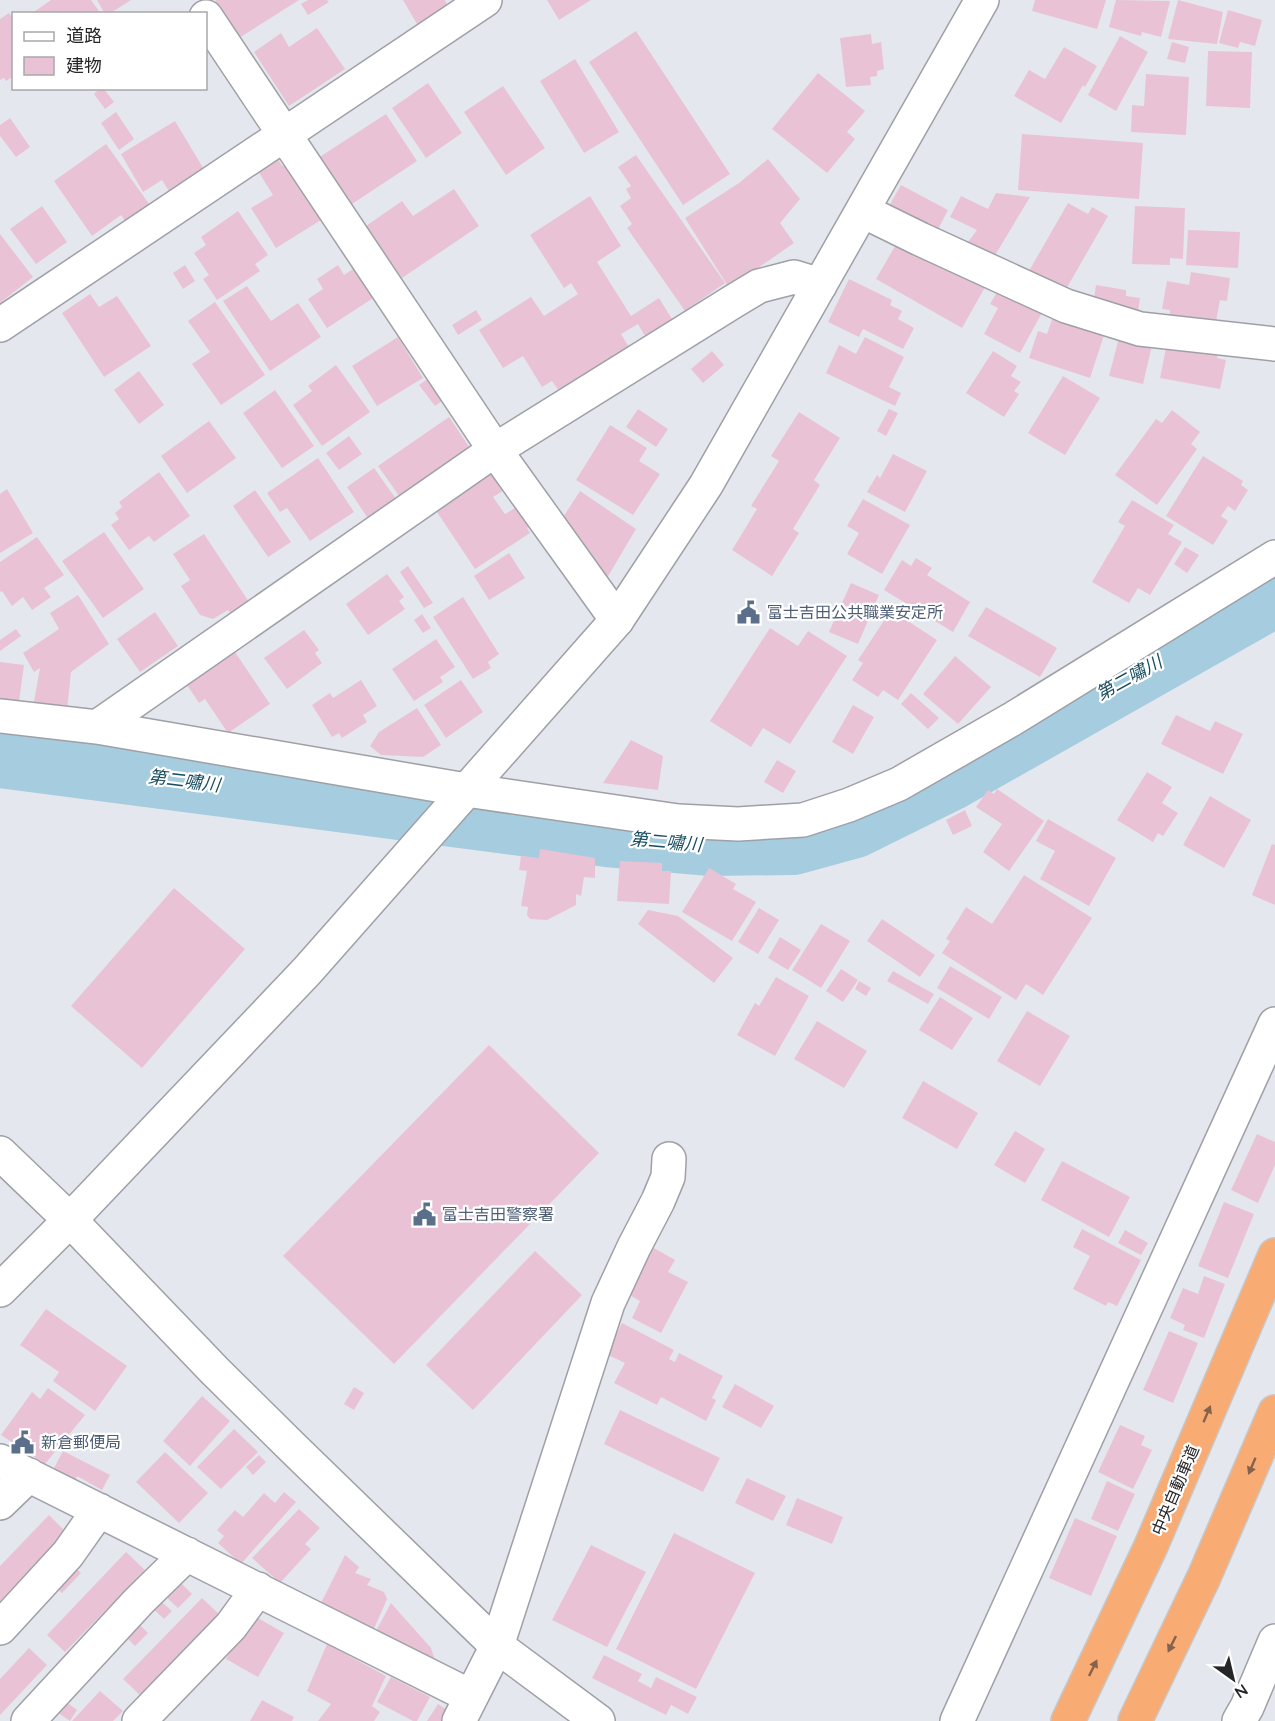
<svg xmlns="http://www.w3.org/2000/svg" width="1275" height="1721" viewBox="0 0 1275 1721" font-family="Quicksand,'Noto Sans JP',sans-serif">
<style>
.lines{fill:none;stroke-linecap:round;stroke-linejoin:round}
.river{stroke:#a5cddf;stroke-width:62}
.building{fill:#e9c3d5}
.minor-casing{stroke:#9fa0a7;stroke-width:36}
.tertiary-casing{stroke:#9fa0a7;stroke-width:36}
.motorway-casing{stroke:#c7c7c7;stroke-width:36}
.minor{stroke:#fff;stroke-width:33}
.tertiary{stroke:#fff;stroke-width:33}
.motorway{stroke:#f9ab74;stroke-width:33}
.oneway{fill:#85624b}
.labels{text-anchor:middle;stroke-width:4.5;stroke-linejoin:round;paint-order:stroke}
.service-label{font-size:16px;fill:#4e5e75;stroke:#fff;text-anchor:start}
.street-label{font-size:16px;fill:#262629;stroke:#fff}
.water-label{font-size:18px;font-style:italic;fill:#194e61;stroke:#fff}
</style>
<rect width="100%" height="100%" fill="#e5e7ee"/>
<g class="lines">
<path class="river" d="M0 757 607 836 711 845 793 844 855 827 950 780 1275 596"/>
</g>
<path class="building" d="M51 0H91L101 14H31Z
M97 0H131L109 14H105Z
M215 0H299L239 38Z
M308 0H327L329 2 308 15 301 4Z
M403 0H445L448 6 417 24Z
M547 0H591L559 20Z
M1035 0H1106L1097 29 1032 11Z
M1116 0 1170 1 1161 37 1142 32 1141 36 1109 27Z
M1178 0 1223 12 1217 44 1168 39Z
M1228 10 1262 20 1255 46 1240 42 1238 48 1219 43Z
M9 13 14 20V76L6 81 4 78 0 80V19Z
M317 28 345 69 289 106 254 52 281 33 289 47Z
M636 31 730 174 683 205 589 62Z
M871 34 872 44 881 42 884 69 877 71V76L870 77 871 85 846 87 840 38Z
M1120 36 1148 52 1116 111 1088 95Z
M1172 42 1189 47 1185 63 1167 59Z
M1064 47 1097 66 1085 87 1083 85 1061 123 1014 96 1029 70 1045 79Z
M1208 51 1252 52 1250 108 1206 106Z
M575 59 619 132 584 153 540 81Z
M818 73 865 111 847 132 855 139 827 173 772 129Z
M1146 74 1189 77 1186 135 1131 132 1132 105 1144 106Z
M428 83 462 133 426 158 392 108Z
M503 86 545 148 506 175 464 112Z
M100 88H103L114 102 105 109 94 94Z
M116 112 134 139 119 150 101 123Z
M386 114 417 161 349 206 318 158Z
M10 118 30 147 16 157 0 136V125Z
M175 121 205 171 170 193 162 180 143 192 121 154Z
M1022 134 1143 143 1139 199 1018 190Z
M106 144 152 208 128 225 121 215 92 236 54 181Z
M636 155 725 283 685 311 627 228 632 224 620 206 631 198 626 189 631 186 618 167Z
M278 159 282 166 290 161 326 217 276 248 251 208 273 195 258 171Z
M768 159 800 199 780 223 794 243 729 288 685 218 739 183Z
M901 185 948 210 933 239 885 213Z
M454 189 479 226 402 278 366 226 402 201 413 216Z
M996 193 1030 197 991 262 965 246 977 230 950 217 961 196 988 209Z
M590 196 621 246 597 262 631 316 659 298 672 319 645 336 638 324 621 334 629 347 559 391 552 381 542 387 523 356 503 368 479 330 531 297 544 316 578 294 571 283 564 288 530 235Z
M1068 203 1088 214 1092 207 1108 216 1065 291 1029 271Z
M42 206 67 242 36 264 10 229Z
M1135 206 1185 208 1183 259 1170 258V265L1132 264Z
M238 211 268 255 255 264 260 271 217 300 203 279 209 275 194 253 206 245 201 237Z
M1188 230 1240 232 1238 268 1186 265Z
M0 234 33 277 0 303Z
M902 234 988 282 962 328 876 279Z
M362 263 381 293 327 328 308 299 323 289 317 279 338 265 344 275Z
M185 265 195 281 183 289 173 273Z
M1191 272 1230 278 1227 301 1220 300 1215 327 1169 319 1170 310 1162 309 1167 281 1189 285Z
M849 279 892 300 890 305 902 311 898 319 914 328 903 349 863 329 859 337 828 322Z
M1096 285 1126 290V296L1140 298 1138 311 1093 305Z
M247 286 271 321 298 303 321 337 270 371 223 301Z
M1000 287 1044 309 1020 353 984 334 998 308 990 304Z
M90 294 99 307 117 296 151 346 104 377 62 313Z
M215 302 265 375 221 405 192 364 210 352 188 321Z
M476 310 482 320 458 335 452 325Z
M1053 317 1106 329 1090 378 1029 358 1038 331 1047 334Z
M1121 330 1154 337 1143 384 1109 376Z
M398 337 423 378 377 406 352 366Z
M865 337 904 357 889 387 901 393 895 406 826 373 839 345 856 354Z
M1168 338 1219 348 1217 358 1226 360 1220 389 1160 378Z
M712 351 724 365 703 383 691 369Z
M993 351 1017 366 1011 376 1021 382 1014 391 1019 394 1004 417 966 393Z
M336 365 370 412 322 446 293 405 312 391 308 386Z
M139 371 164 405 139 424 114 390Z
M432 376 448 397 435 406 419 385Z
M1063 376 1100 398 1065 455 1028 433Z
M275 390 314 446 282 468 243 413Z
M638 409 668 429 656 447 626 427Z
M889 409 898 413 886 436 877 431Z
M1172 410 1200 432 1191 444 1197 449 1157 505 1115 475 1156 419 1162 423Z
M799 412 840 438 814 480 820 485 793 529 799 533 772 576 732 550 757 509 751 506 779 461 771 456Z
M449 417 472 451 402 500 378 466Z
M209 421 236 458 187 493 161 456Z
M610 425 647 448 639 461 660 474 633 515 576 480Z
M349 436 362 454 339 470 326 453Z
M893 454 927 471 905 512 867 492 877 475 880 478Z
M1203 456 1243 481 1241 485 1248 490 1235 511 1228 506 1221 516 1228 521 1213 545 1166 516Z
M318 458 354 512 310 541 287 508 280 512 267 493Z
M374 468 399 503 371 523 347 487Z
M499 471 509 487 493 497 505 514 520 505 533 524 527 528 530 533 475 569 435 509 490 472 492 475Z
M159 472 190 516 154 542 149 536 129 550 111 525 119 519 115 513 122 507 119 502Z
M7 489 33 533 0 553V494Z
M255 490 291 542 268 557 233 506Z
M580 491 636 529 604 583 572 544 578 535 560 522Z
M863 499 910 525 882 574 847 554 859 533 847 526Z
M1132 500 1174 525 1168 534 1182 542 1150 595 1138 588 1129 603 1092 582 1125 526 1118 522Z
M104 532 144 589 103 618 62 561Z
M204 534 251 605 233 617 228 610 213 619 200 615 181 586 190 580 173 554Z
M37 537 64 575 44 588 51 597 32 610 23 597 12 606 2 591 0 592V562Z
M1185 547 1199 555 1187 573 1174 564Z
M509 553 525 578 489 600 474 576Z
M916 558 932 568 927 575 970 602 953 632 884 590 902 560 911 566Z
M408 566 433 603 424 608 400 572Z
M387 574 404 597 399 601 405 609 368 635 346 604Z
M851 583 879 595 858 644 829 632Z
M78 595 109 644 71 672 67 711 33 707 40 668 34 672 23 653 59 629 50 613Z
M463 597 499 654 488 662 491 668 473 679 433 617Z
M986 607 1057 648 1040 677 968 636Z
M891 610 937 640 898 700 883 690 878 697 852 680 863 663 858 660Z
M155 612 178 646 140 672 117 639Z
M422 614 431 628 423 633 414 620Z
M770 628 798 646 808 631 847 656 790 744 763 728 751 747 710 721Z
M16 629 21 636 0 651V640Z
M304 630 319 650 315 653 322 663 287 689 264 658Z
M436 639 455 667 440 677 443 682 414 701 392 669Z
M233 649 270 704 228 733 205 699 199 703 185 682Z
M955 656 991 687 958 724 923 694Z
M0 662 24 665 18 709 0 707Z
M361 680 377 706 363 715 367 722 342 738 339 733 332 737 312 705 330 693 333 698Z
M461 680 483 712 446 738 424 705Z
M911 693 939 718 928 729 901 704Z
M853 705 874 717 853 754 832 742Z
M417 708 441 745 423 757 381 755 370 746 379 732Z
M1176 715 1210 731 1215 721 1243 734 1223 774 1161 744Z
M631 740 663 756 658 790 603 783Z
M777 760 796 771 783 793 764 782Z
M1147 772 1172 787 1162 803 1178 813 1163 836 1158 833 1153 842 1117 820Z
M997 789 1044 821 1009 871 983 852 1002 824 976 807 988 790 994 794Z
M1210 796 1251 820 1224 868 1183 845Z
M965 810 972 826 953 835 946 820Z
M1048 819 1116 858 1089 906 1040 879 1055 851 1036 841Z
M1272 844 1275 845V905L1252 895Z
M540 849 595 858V878L584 877 581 896 576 894V905L547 920 530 919 527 915 528 907 521 906 527 871 519 870 521 856 539 858Z
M620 861 662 863V871H671L669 904 617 901Z
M709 868 736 884 733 889 756 902 732 941 682 912Z
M1024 875 1092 918 1043 995 1026 984 1016 1000 942 953 950 941 946 939 966 907 992 924Z
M174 888 245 949 142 1068 71 1006Z
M759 908 779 920 758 954 738 942Z
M648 910 678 916 733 958 714 983 638 924Z
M882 919 935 955 920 977 867 941Z
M821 924 850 941 821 988 792 970Z
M780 937 801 950 788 970 768 958Z
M950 966 1002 997 989 1019 937 988Z
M841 969 858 980 843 1002 826 991Z
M893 971 934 994 928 1004 887 981Z
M776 977 809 996 775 1056 737 1035 755 1003 759 1006Z
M859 981 871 988 866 996 855 989Z
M940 997 973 1018 952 1050 919 1030Z
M1027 1011 1070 1036 1040 1086 997 1061Z
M817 1021 867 1051 844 1088 794 1059Z
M489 1045 599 1153 394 1364 283 1256Z
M923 1081 978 1113 957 1149 902 1118Z
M1015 1131 1045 1149 1025 1183 994 1165Z
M1257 1134 1275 1142V1165L1258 1203 1231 1190Z
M1062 1161 1130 1197 1109 1237 1041 1200Z
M1224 1202 1254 1214 1228 1278 1198 1266Z
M1082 1229 1141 1260 1117 1306 1108 1302 1106 1306 1073 1289 1090 1256 1073 1247Z
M1125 1230 1148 1243 1141 1255 1118 1243Z
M652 1247 675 1260 668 1272 688 1282 661 1333 632 1318 640 1301 628 1294Z
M535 1251 582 1295 473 1410 426 1365Z
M1204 1276 1225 1284 1204 1338 1183 1330 1185 1325 1170 1318 1183 1288 1198 1294Z
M46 1309 127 1366 95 1411 53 1381 59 1372 20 1345Z
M622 1323 674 1350 669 1359 675 1362 679 1353 723 1376 712 1398 716 1400 706 1421 661 1397 657 1405 614 1383 625 1363 606 1354Z
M1169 1331 1198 1343 1173 1403 1143 1390Z
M735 1384 774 1406 761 1428 722 1407Z
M354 1387 364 1393 354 1410 344 1404Z
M48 1388 85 1415 45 1464 1 1435 32 1392 40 1399Z
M202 1396 230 1421 190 1466 163 1441Z
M620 1410 720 1458 703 1492 604 1444Z
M1120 1425 1145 1436 1141 1445 1152 1450 1133 1489 1098 1472Z
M234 1429 258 1452 221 1489 197 1467Z
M63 1451 110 1475 102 1490 77 1476 75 1481 53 1470Z
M165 1452 208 1493 179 1523 136 1482Z
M259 1455 266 1462 253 1475 246 1467Z
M747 1478 786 1496 773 1521 735 1503Z
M1107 1481 1135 1494 1118 1531 1091 1519Z
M284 1492 296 1502 241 1564 218 1543 224 1536 217 1530 235 1510 243 1517 264 1493 275 1503Z
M797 1498 843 1517 832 1544 786 1525Z
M299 1509 320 1528 305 1544 311 1549 280 1583 252 1558Z
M49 1515 67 1533 0 1602V1566Z
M1075 1518 1117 1536 1091 1596 1049 1578Z
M674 1533 755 1573 696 1689 616 1649Z
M591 1545 646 1572 607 1647 552 1620Z
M126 1552 145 1570 65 1652 47 1635Z
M345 1555 359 1567 355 1573 371 1579 367 1585 384 1592 387 1599 373 1631 321 1603Z
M70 1563 81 1573 62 1593 51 1582Z
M180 1582 192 1594 178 1608 165 1596Z
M157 1598 172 1611 164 1619 150 1606Z
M202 1598 220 1615 141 1696 123 1679Z
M391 1603 431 1648 436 1663 376 1631Z
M251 1614 284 1633 258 1677 226 1659Z
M136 1621 148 1633 135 1646 123 1634Z
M327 1644 386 1676 372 1706 380 1712 374 1721H318L331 1704 307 1691Z
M29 1648 47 1665 0 1715V1679Z
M604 1655 642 1674 638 1681 651 1688 656 1677 697 1697 688 1714 671 1705 666 1715 592 1678Z
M391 1677 430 1697 417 1721H413L377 1702Z
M100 1691 123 1711 113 1721H72Z
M262 1700 294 1717 292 1721H250Z
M65 1701 77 1710 70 1721 57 1712Z
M438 1704 456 1716 453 1721H427Z"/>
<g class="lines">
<defs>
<path id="minor" d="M206 17 495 450 617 620
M863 211 920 239 1066 306 1140 329 1275 344
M0 325 485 0
M0 716 97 727 466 790 678 821 738 824 803 820 849 805 899 784 1014 718 1275 557
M97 727 495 450 734 301 759 286 794 277 820 285
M0 1461 470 1696
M0 1503 29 1475
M0 1628 68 1554 99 1510
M28 1721 139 1601 187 1554
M139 1721 231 1626 258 1589
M459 1721 497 1646 608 1303 634 1247 658 1201 668 1177 669 1159
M957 1721 1275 1024
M1239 1721 1247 1707 1275 1641"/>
<path id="tertiary" d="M0 1153 70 1220 215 1371 293 1448 497 1646 598 1721
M0 1290 70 1220 307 971 617 620 706 485 982 0"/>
<path id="motorway" d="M1068 1721 1151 1546 1275 1255
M1135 1721 1204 1577 1275 1412"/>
</defs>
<use href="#minor" class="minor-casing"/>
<use href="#tertiary" class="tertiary-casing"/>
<use href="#motorway" class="motorway-casing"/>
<use href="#minor" class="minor"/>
<use href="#tertiary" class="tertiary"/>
<use href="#motorway" class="motorway"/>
</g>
<defs><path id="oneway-solid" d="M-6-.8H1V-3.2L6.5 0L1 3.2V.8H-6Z" transform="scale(1.5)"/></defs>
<g class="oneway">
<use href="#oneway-solid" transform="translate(1207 1414) rotate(-67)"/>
<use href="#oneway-solid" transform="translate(1252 1466) rotate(113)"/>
<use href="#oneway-solid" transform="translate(1172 1644) rotate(116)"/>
<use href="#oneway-solid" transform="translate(1093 1668) rotate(-64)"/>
</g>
<defs>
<symbol id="civic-bare" viewBox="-9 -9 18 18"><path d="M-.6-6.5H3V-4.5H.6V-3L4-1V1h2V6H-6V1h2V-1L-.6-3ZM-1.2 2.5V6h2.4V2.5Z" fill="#5c6f8a" stroke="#fff" stroke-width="2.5" paint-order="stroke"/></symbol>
</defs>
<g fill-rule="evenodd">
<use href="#civic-bare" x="732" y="596" width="33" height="33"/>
<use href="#civic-bare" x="408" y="1198" width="33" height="33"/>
<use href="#civic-bare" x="6" y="1426" width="33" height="33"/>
</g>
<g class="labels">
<g class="service-label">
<text x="767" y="618">富士吉田公共職業安定所</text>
<text x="442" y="1220">富士吉田警察署</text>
<text x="41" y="1448">新倉郵便局</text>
</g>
<g class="street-label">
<text transform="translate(1175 1490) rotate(-67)" y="6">中央自動車道</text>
</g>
<g class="water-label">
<text transform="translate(1129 678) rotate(-29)" y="6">第二嘯川</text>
<text transform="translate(184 781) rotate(7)" y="6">第二嘯川</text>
<text transform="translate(666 842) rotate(5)" y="6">第二嘯川</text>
</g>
</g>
<rect x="12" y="12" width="195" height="78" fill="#ffffff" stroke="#a8a8a9" stroke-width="1.5"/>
<rect x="24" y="32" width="30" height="9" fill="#ffffff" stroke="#a8a8a9" stroke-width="1.5"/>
<text x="66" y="42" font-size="18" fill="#262629">道路</text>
<rect x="24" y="57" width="30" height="18" fill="#e9c3d5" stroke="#a8a8a9" stroke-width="1.5"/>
<text x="66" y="72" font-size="18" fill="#262629">建物</text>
<g transform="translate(1233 1679) rotate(146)" stroke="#ffffff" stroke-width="4.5" paint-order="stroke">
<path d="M0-4.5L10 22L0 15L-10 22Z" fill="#262629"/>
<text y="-9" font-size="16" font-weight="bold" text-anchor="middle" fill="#262629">N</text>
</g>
</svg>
